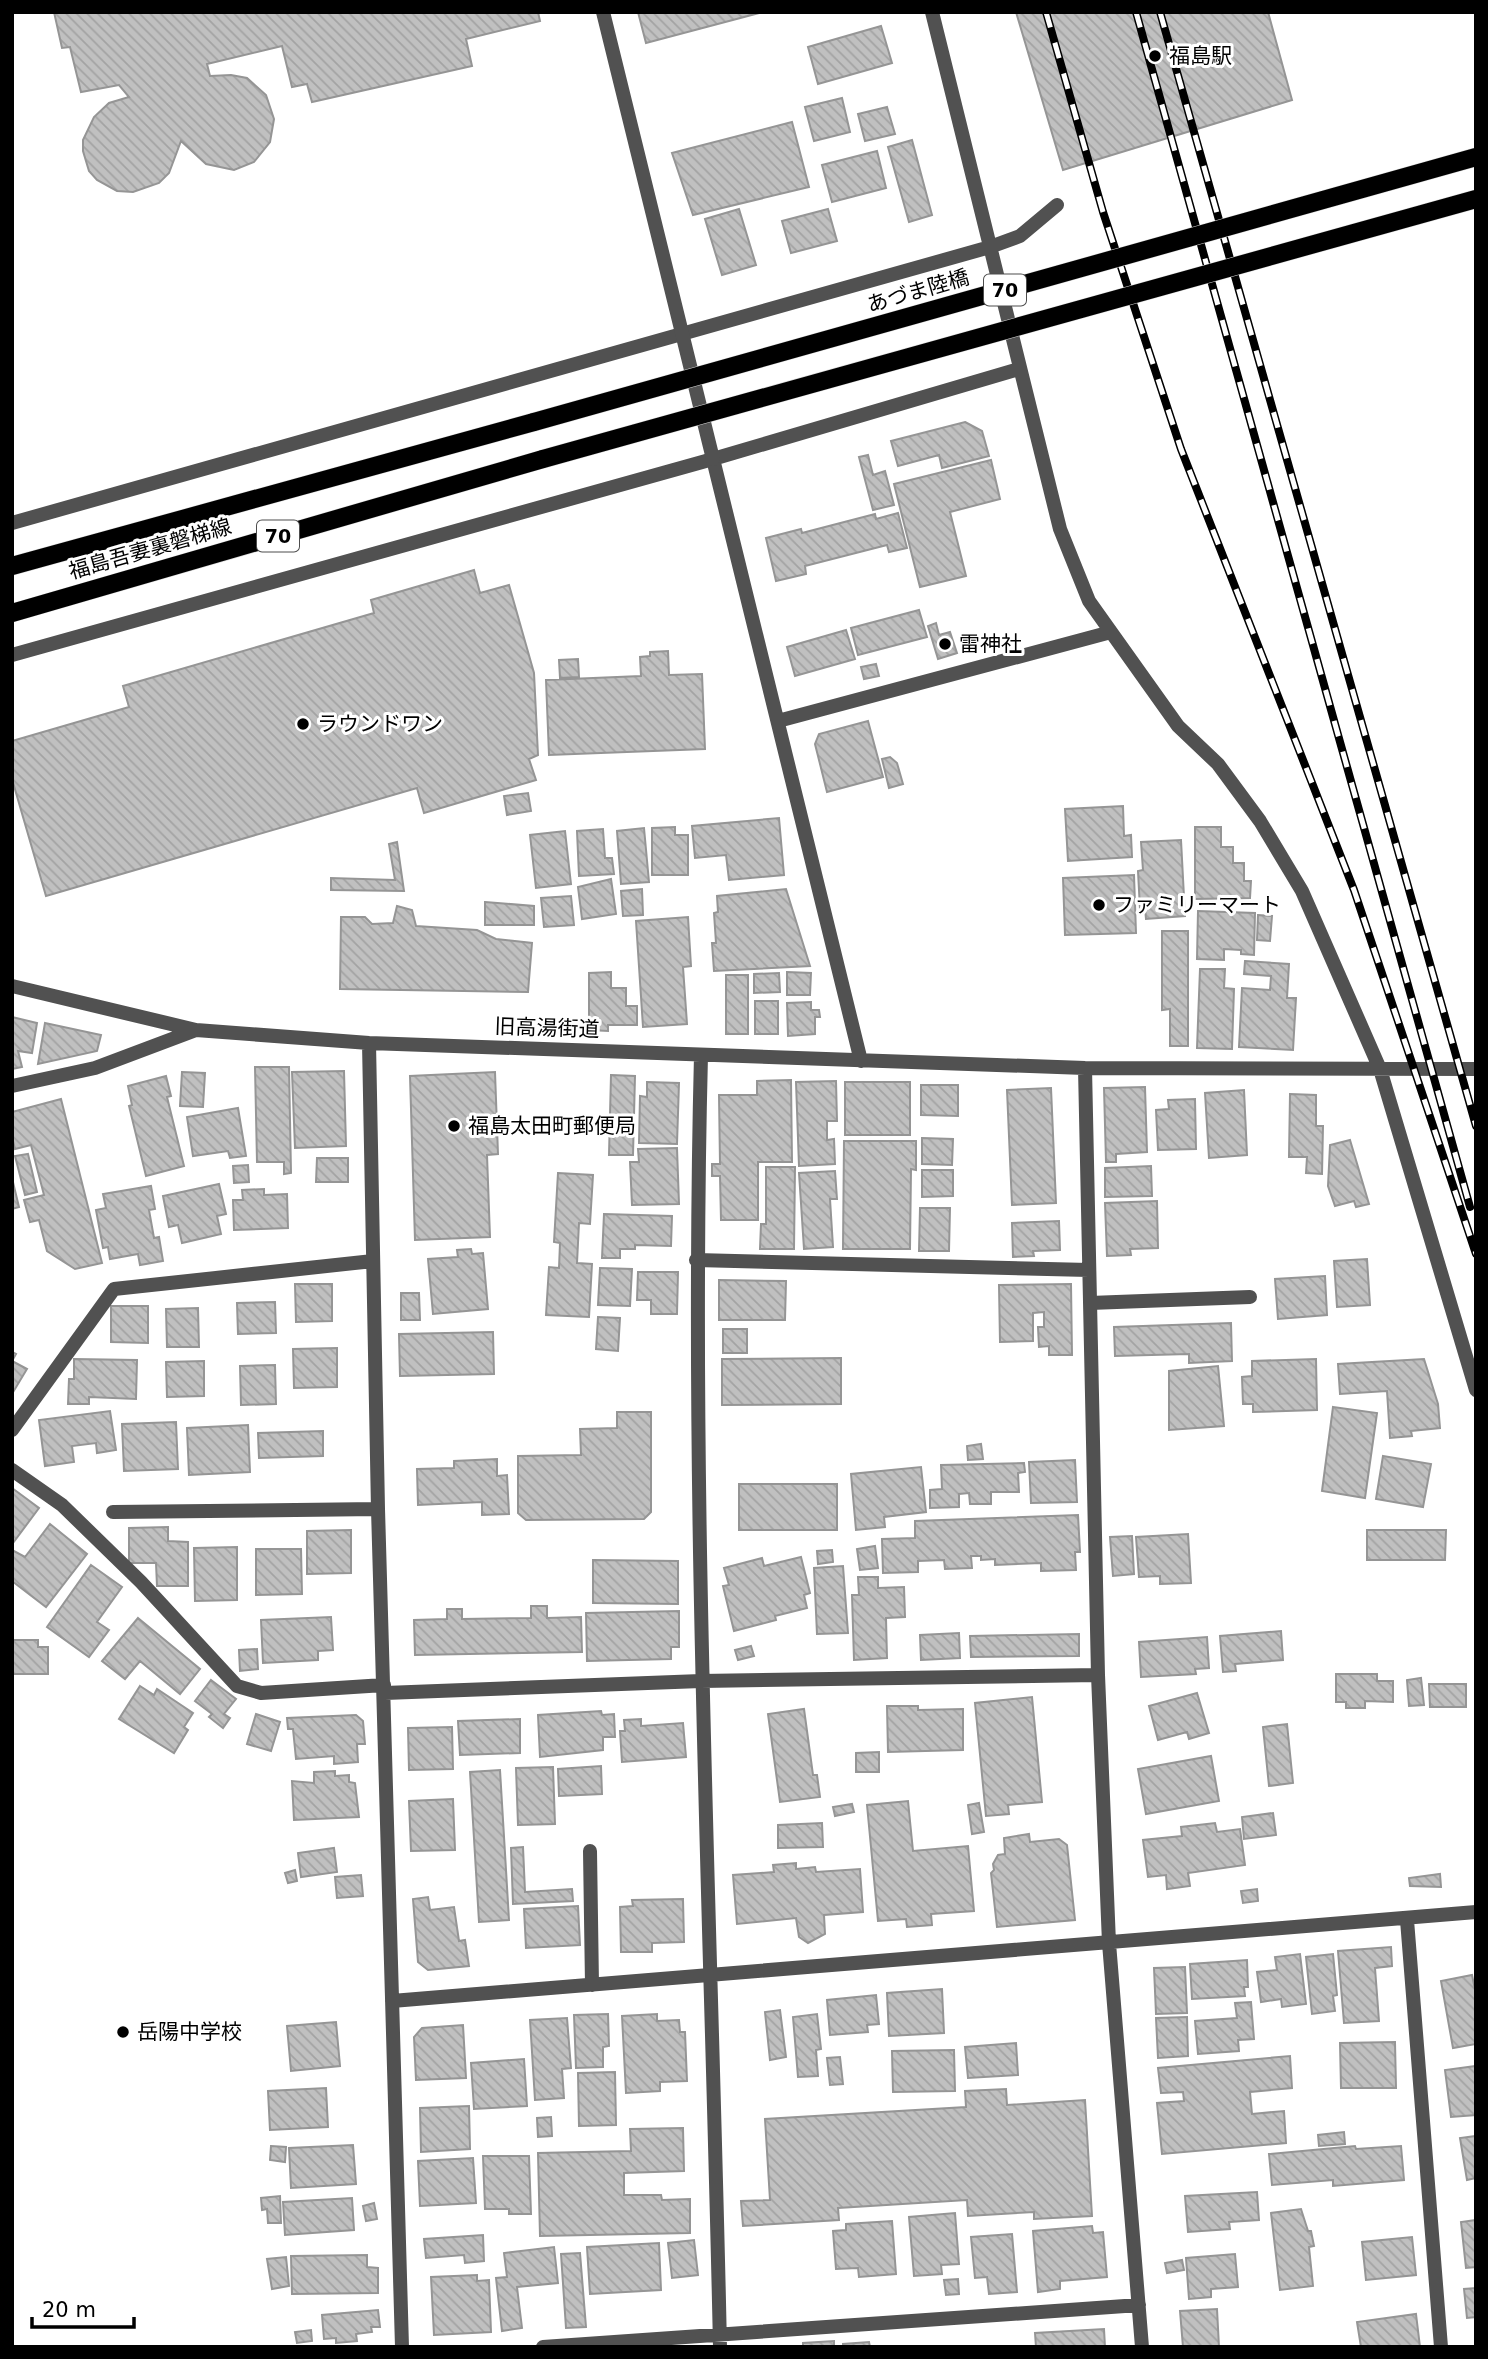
<svg xmlns="http://www.w3.org/2000/svg" width="1488" height="2359" viewBox="0 0 1488 2359" font-family="'DejaVu Sans','Noto Sans JP',sans-serif">
<style>
.building{fill:url(#building-back-hatch);stroke:#959595;stroke-width:2}
.lines{fill:none;stroke-linecap:round;stroke-linejoin:round}
.primary-casing{stroke:#dbdbdb;stroke-width:19}
.minor{stroke:#515151;stroke-width:14}
.tertiary{stroke:#515151;stroke-width:14}
.primary{stroke:#000;stroke-width:18}
.rail-casing{stroke:#000;stroke-width:8}
.rail{stroke:#fff;stroke-width:5;stroke-dasharray:16;stroke-linecap:butt}
.primary-bridge-casing{stroke:#dbdbdb;stroke-width:19;stroke-linecap:butt}
.primary-bridge{stroke:#000;stroke-width:18}
.poi-dot{fill:#000;stroke:#fff;stroke-width:2.5}
.labels{text-anchor:middle;stroke-width:6;stroke-linejoin:round;paint-order:stroke}
.shield{fill:#fff;stroke:#4c4c4c;stroke-width:2}
.shield-label{font-size:19px;font-weight:bold;fill:#000}
.poi-label{font-size:21px;fill:#000;stroke:#fff;text-anchor:start}
.street-label{font-size:21px;fill:#000;stroke:#fff}
</style>
<defs>
<pattern id="building-back-hatch" width="6" height="6" patternUnits="userSpaceOnUse" patternTransform="scale(1.75)"><rect width="6" height="6" fill="#c0c0c0"/><path d="M-1 5l2 2M0 0l6 6M5-1l2 2" fill="none" stroke="#a3a3a3"/></pattern>
</defs>
<rect width="100%" height="100%" fill="#fff"/>
<path class="building" d="M54 12H538L540 21 466 39 472 66 312 102 307 84 292 87 282 46 207 64 210 76 231 75 247 78 266 95 274 119 270 142 254 162 234 170 206 164 181 141 169 173 159 183 133 192 117 191 97 180 89 171 83 151V140L94 117 109 103 129 97 119 85 81 92 70 47 62 48Z
M638 12H763L646 43Z
M1016 12H1268L1292 100 1063 170Z
M881 26 892 63 818 84 808 47Z
M842 98 850 132 814 141 805 107Z
M887 107 895 134 865 141 858 114Z
M792 122 809 187 693 215 672 153Z
M912 140 932 215 909 222 888 147Z
M877 151 886 188 832 202 822 165Z
M739 209 756 265 722 275 705 219Z
M828 209 837 241 791 253 782 221Z
M965 422 982 431 989 456 942 468 939 455 898 466 891 441Z
M868 455 873 475 885 471 894 505 873 510 859 457Z
M991 460 1000 499 950 512 966 576 920 587 894 484Z
M898 513 907 548 889 552 887 545 805 566 806 574 776 581 766 538 801 529 802 533 875 514 876 519Z
M474 570 480 593 509 585 534 673 538 755 529 759 536 780 424 813 417 788 46 896 12 779V741L129 707 123 686 374 613 371 600Z
M919 610 927 637 858 655 851 628Z
M936 623 939 635 950 632 957 653 938 659 928 626Z
M846 630 855 659 795 676 787 647Z
M668 651 669 675 702 674 705 749 549 755 546 680 641 676 640 657 650 656V652Z
M578 659 579 677 560 678 559 660Z
M876 664 879 676 864 679 861 667Z
M868 721 883 777 827 792 815 744 819 734Z
M890 757 897 763 903 784 889 788 882 759Z
M528 793 531 811 507 815 504 796Z
M1123 806 1124 836 1131 835 1132 857 1068 861 1065 809Z
M779 818 784 875 729 880 726 855 695 858 692 826Z
M675 827V835H688V875H652V828Z
M1195 827H1221V847H1233V863H1244V881H1251L1250 898 1195 899Z
M644 828 649 882 621 884 617 831Z
M603 829 605 858H612L614 874 579 876 577 831Z
M565 831 571 884 536 888 530 835Z
M1181 840 1185 916 1146 919 1145 908 1140 909 1138 871 1143 870 1141 842Z
M397 842 404 891 331 890V878L395 880 389 844Z
M1134 875 1136 933 1065 935 1063 878Z
M611 879 616 914 582 919 578 887Z
M642 889 643 915 623 916 621 891Z
M786 889 810 966 714 971 712 943H716L714 913 718 912 717 896Z
M571 896 574 925 544 927 541 898Z
M485 902 534 906V925H485Z
M397 906 412 910 416 926 477 930 496 939 532 943 528 992 340 989 341 917H365L372 924 393 923Z
M1198 911 1255 913 1254 955 1241 954V950L1224 949V960L1197 959Z
M1258 915 1272 916 1270 941 1257 940Z
M688 917 691 966 683 967 687 1024 643 1027 636 921Z
M1162 931H1188V1046H1170V1009L1162 1010Z
M1245 961 1289 964 1287 998H1296L1293 1050 1239 1047 1242 988 1270 990 1271 976 1244 974Z
M1200 969H1225L1224 988 1234 989 1232 1049 1197 1048Z
M611 972V988H626V1006H637V1025H608V1031L589 1030V973Z
M787 972 811 973 810 995H787Z
M779 973 780 992 754 993V974Z
M726 975H748V1034H726Z
M755 1001H778V1034H755Z
M811 1002V1010H819L820 1017H815V1034L788 1036 787 1003Z
M12 1017 37 1023 32 1053 18 1051 22 1067 12 1069Z
M45 1023 101 1035 97 1051 38 1064Z
M255 1067H289L291 1173 284 1174V1162H257Z
M344 1071 346 1146 295 1148 292 1072Z
M182 1072 205 1073 203 1107 180 1106Z
M495 1072 498 1154 487 1155 490 1237 415 1240 410 1076Z
M611 1075 635 1076 633 1155H609Z
M166 1076 171 1096 167 1097 184 1166 146 1176 129 1106 132 1105 128 1086Z
M791 1080 792 1162H758V1220H721L720 1176H712V1164H720L719 1095H757V1081Z
M836 1081 837 1121H827V1140L834 1139 835 1164 799 1166 796 1082Z
M647 1082 679 1083 677 1144 639 1143 640 1096 647 1097Z
M845 1082H910V1135H845Z
M921 1085H958V1116L921 1115Z
M1145 1087 1147 1152 1116 1154V1162H1106L1104 1088Z
M1051 1088 1056 1203 1012 1205 1007 1090Z
M1244 1090 1247 1155 1209 1158 1205 1093Z
M1290 1094 1316 1095V1126H1323L1322 1174 1306 1173 1307 1157H1289Z
M61 1099 102 1263 75 1269 47 1251 39 1220 30 1222 24 1200 44 1195 31 1145 15 1149 12 1137V1112Z
M1195 1099 1196 1149 1158 1150 1156 1110 1169 1109 1168 1100Z
M238 1108 246 1156 230 1158 228 1151 193 1156 187 1117Z
M922 1138 953 1139 952 1165 922 1164Z
M1350 1140 1369 1204 1356 1207 1354 1201 1335 1206 1328 1186 1330 1145Z
M844 1141H916V1170L911 1169 910 1249H843Z
M677 1148 679 1204 632 1205 630 1162H639L638 1149Z
M28 1154 37 1192 25 1195 15 1156Z
M317 1158H348V1182H316Z
M248 1165 249 1182 234 1183 233 1166Z
M1151 1166 1152 1196 1105 1197V1168Z
M766 1167H795L794 1249H760L761 1224H766Z
M922 1170H953V1196L922 1197Z
M835 1171 837 1199H830L833 1247 804 1249 799 1173Z
M558 1173 593 1175 590 1224 579 1223 577 1263 592 1264 589 1317 546 1315 549 1267 559 1268 560 1243 554 1242Z
M12 1178 19 1207 12 1209Z
M219 1184 226 1214 217 1216 221 1234 182 1243 178 1225 169 1227 163 1196Z
M151 1186 155 1209 149 1210 154 1238 159 1237 163 1261 140 1265 138 1254 110 1259 108 1247 103 1248 96 1210 106 1208 103 1194Z
M264 1189V1195L287 1194 288 1228 234 1230 233 1200H243L242 1190Z
M1157 1201 1158 1248 1130 1249 1131 1255 1107 1256 1105 1203Z
M920 1208H950L949 1251H919Z
M604 1214 672 1216 671 1246 635 1245V1249H620V1258H602Z
M1059 1221 1060 1250 1033 1251 1034 1256 1013 1257 1012 1223Z
M471 1249 472 1254 483 1253 488 1309 433 1314 428 1259 458 1257 457 1250Z
M1367 1259 1370 1305 1337 1307 1334 1261Z
M600 1268 632 1269 630 1306 598 1305Z
M638 1272H678L677 1314H651V1300H637Z
M1325 1276 1327 1315 1278 1319 1275 1279Z
M719 1280 786 1281 785 1320H719Z
M295 1284H332V1321L296 1322Z
M1071 1284 1072 1355H1049V1346L1039 1347 1038 1327H1044V1312L1033 1313V1341L1000 1342 999 1285Z
M401 1293H419L420 1320H401Z
M275 1302 276 1333 238 1334 237 1303Z
M111 1306H148V1343L111 1342Z
M198 1308 199 1347H167L166 1309Z
M598 1317 620 1318 618 1351 596 1349Z
M1231 1323 1232 1361 1189 1363V1354L1115 1356 1114 1327Z
M723 1329H747V1353H723Z
M493 1332 494 1374 400 1376 399 1334Z
M337 1348V1387L294 1388 293 1349Z
M12 1352 16 1354 12 1361 27 1369 12 1394Z
M841 1358V1404L722 1405V1359Z
M74 1359 137 1360 136 1399 89 1397V1404H68L69 1379H74Z
M1316 1359 1317 1410 1253 1412V1404H1243L1242 1377 1252 1376V1361Z
M1424 1359 1438 1404 1440 1428 1411 1431 1412 1436 1390 1438 1387 1391 1340 1394 1338 1364Z
M204 1361V1396L167 1397 166 1362Z
M275 1365 276 1404 241 1405 240 1366Z
M1218 1366 1224 1426 1169 1430V1371Z
M1333 1407 1377 1413 1365 1498 1322 1491Z
M110 1411 116 1450 97 1453 96 1443 72 1446 74 1462 45 1466 39 1420Z
M617 1412H651V1512L644 1519 526 1520 518 1513V1456L581 1455 580 1429 617 1428Z
M176 1422 178 1469 124 1471 122 1424Z
M248 1425 250 1472 189 1475 187 1428Z
M323 1431V1456L259 1458 258 1433Z
M981 1444 983 1459 968 1460 967 1446Z
M1383 1456 1431 1464 1423 1507 1376 1499Z
M497 1459V1476L507 1475 509 1514 482 1515V1502L418 1505 417 1469 454 1468V1461Z
M1075 1460 1077 1502 1031 1503 1029 1462Z
M1024 1463 1025 1472 1018 1473 1019 1492H991V1504H970L969 1493 959 1494V1507L930 1508V1490L942 1489 941 1465Z
M921 1467 926 1512 884 1517 885 1527 856 1530 851 1474Z
M739 1484H837V1530H739Z
M12 1488 39 1508 13 1543 12 1542Z
M1078 1515 1080 1552H1075L1076 1570 1041 1571V1563L995 1565V1559L981 1560V1556H971L972 1568 945 1569 944 1560 918 1561V1572L883 1573 882 1539 915 1538V1521Z
M50 1524 87 1554 46 1607 12 1581V1550L25 1557Z
M168 1527V1541L188 1542V1586H157L156 1563H129V1528Z
M351 1530V1573L307 1574V1531Z
M1367 1530H1446L1445 1560H1367Z
M1188 1534 1191 1583 1160 1584V1576L1139 1577 1136 1537Z
M1132 1536 1134 1574 1113 1576 1110 1537Z
M875 1546 878 1568 860 1570 857 1549Z
M237 1547V1600L195 1601 194 1548Z
M256 1549H301L302 1594 256 1595Z
M832 1550 833 1562 818 1564 817 1551Z
M801 1557 810 1593 804 1595 807 1608 775 1616 776 1620 734 1631 723 1586 729 1585 724 1568 762 1558 764 1566Z
M593 1560 678 1561V1604L593 1603Z
M91 1565 122 1587 97 1622 109 1630 89 1657 47 1627Z
M843 1566 848 1633 817 1634 814 1568Z
M858 1577H878V1588L904 1587 905 1617 886 1618 887 1658 854 1660 852 1595H859Z
M531 1606H547V1618L581 1617 582 1652 415 1655 414 1620 447 1619V1609H462V1619L531 1618Z
M679 1611V1647H671V1659L587 1661 586 1613Z
M331 1617 333 1650 318 1651V1660L263 1663 261 1620Z
M138 1618 200 1669 180 1694 140 1661 125 1679 102 1661Z
M1281 1631 1283 1660 1235 1664 1236 1671 1223 1672 1220 1636Z
M959 1633 960 1658 921 1660 920 1635Z
M1079 1634V1656L971 1657 970 1636Z
M1207 1637 1209 1668 1195 1669 1196 1674 1141 1677 1139 1642Z
M12 1640H38V1647H48V1674H12Z
M751 1646 754 1656 738 1660 735 1650Z
M257 1649 258 1669 240 1671 239 1650Z
M1336 1674H1377V1681H1393V1702L1365 1701V1708H1346V1702H1336Z
M1421 1678 1424 1705 1409 1706 1407 1680Z
M211 1680 236 1699 224 1714 230 1718 223 1728 209 1717 212 1714 195 1701Z
M1429 1684H1466V1707H1430Z
M140 1686 154 1695 157 1689 193 1713 184 1727 188 1730 174 1753 119 1719Z
M1197 1693 1209 1733 1189 1739 1187 1732 1158 1740 1149 1706Z
M1032 1697 1042 1802 1008 1805 1009 1814 986 1816 975 1703Z
M887 1706H918V1710L963 1709V1750L888 1752Z
M804 1709 813 1775H817L820 1797 780 1802 768 1714Z
M601 1711 602 1715 614 1714 615 1737H603V1750L540 1757 538 1715Z
M256 1714 280 1722 271 1751 247 1744Z
M356 1715 363 1721 365 1744H357L358 1762 334 1764V1756L296 1759 293 1729H288L287 1718Z
M520 1719V1753L460 1755 458 1721Z
M641 1719V1726L683 1723 686 1757 622 1762 620 1731H625L624 1720Z
M1287 1724 1293 1783 1269 1786 1263 1727Z
M452 1727 453 1769 409 1770 408 1728Z
M879 1752V1772H856V1753Z
M1211 1756 1219 1801 1146 1814 1138 1769Z
M601 1766 602 1794 559 1796 558 1769Z
M553 1767 555 1824 518 1825 516 1768Z
M500 1770 509 1920 479 1922 470 1772Z
M335 1771V1776L349 1775V1782L355 1783 359 1817 294 1820 292 1781 314 1783V1772Z
M453 1799 455 1850 411 1851 409 1801Z
M908 1801 913 1851 968 1846 974 1911 931 1914 932 1925 907 1927 906 1919 878 1921 867 1805Z
M979 1803 984 1832 972 1834 968 1805Z
M852 1804 854 1812 835 1816 833 1807Z
M1273 1813 1276 1835 1244 1839 1242 1817Z
M822 1823 823 1847 778 1848V1825Z
M1215 1823 1217 1832 1240 1829 1245 1865 1188 1873 1190 1886 1167 1889 1166 1875 1148 1877 1143 1840 1182 1836 1181 1827Z
M1029 1834 1030 1842 1059 1839 1067 1845 1075 1920 997 1927 991 1873 994 1870 993 1864 998 1855 1005 1854 1004 1838Z
M523 1847 525 1892 572 1889 573 1901 513 1904 511 1848Z
M334 1848 337 1872 301 1877 298 1853Z
M796 1863V1869L815 1867 816 1872 860 1869 863 1912 824 1915 825 1934 808 1943 799 1937 796 1918 737 1924 733 1875 774 1872 773 1865Z
M295 1870 297 1881 288 1883 285 1873Z
M1440 1874 1441 1887 1410 1886 1409 1878Z
M361 1875 363 1896 337 1898 335 1877Z
M1257 1889 1258 1901 1243 1903 1241 1891Z
M428 1897 430 1910 454 1907 459 1941 465 1940 469 1966 428 1970 418 1962 413 1899Z
M683 1899 684 1942 652 1943V1952H621L620 1907 633 1906 632 1900Z
M578 1906 580 1945 526 1948 524 1909Z
M1391 1947 1392 1966 1375 1968 1379 2021 1344 2023 1338 1951Z
M1300 1954 1306 2004 1282 2007 1281 1999 1261 2002 1257 1972 1277 1970 1275 1957Z
M1333 1954 1337 1995 1333 1996 1335 2011 1312 2014 1306 1957Z
M1247 1960 1248 1987H1244L1245 1996 1192 1999 1190 1964Z
M1185 1967 1187 2013 1156 2014 1154 1968Z
M1472 1975 1476 1994V2044L1453 2048 1441 1981Z
M942 1989 944 2033 889 2036 887 1993Z
M876 1995 879 2024 867 2025 868 2032 830 2035 827 2000Z
M1251 2002 1254 2039 1238 2040 1239 2051 1198 2054 1195 2021 1237 2018 1235 2003Z
M780 2010 786 2057 770 2060 765 2012Z
M608 2014 609 2046 603 2047V2067L576 2068 574 2015Z
M657 2014V2021L679 2020 680 2032H685L687 2081 660 2082V2091L626 2093 622 2016Z
M817 2014 821 2049 816 2050 818 2076 798 2077 793 2017Z
M1187 2017 1188 2056 1158 2058 1156 2018Z
M567 2018 571 2068 562 2069 564 2098 535 2100 530 2020Z
M336 2022 340 2066 291 2071 287 2026Z
M463 2025 466 2078 416 2080 414 2037 422 2028Z
M1395 2042 1396 2088H1341L1340 2043Z
M1016 2043 1018 2075 968 2078 965 2047Z
M954 2050 955 2091 893 2092 892 2051Z
M1290 2056 1292 2088 1250 2092 1252 2114 1284 2111 1286 2143 1162 2154 1157 2103 1184 2101 1183 2092 1161 2093 1158 2068Z
M840 2057 843 2084 830 2085 827 2058Z
M524 2059 527 2106 474 2109 471 2063Z
M1476 2066V2115L1451 2117 1445 2070Z
M615 2072 616 2125 579 2126 578 2073Z
M326 2088 328 2127 270 2130 268 2091Z
M1006 2089 1007 2105 1085 2100 1092 2216 1034 2219V2212L968 2216 967 2200 838 2208 839 2220 743 2226 741 2201 770 2200 765 2119 966 2107 965 2091Z
M469 2106 470 2149 421 2152 420 2108Z
M551 2117 552 2136 538 2137 537 2118Z
M683 2128 684 2171 624 2173V2195H661L662 2200 690 2199V2233L540 2236 538 2153 631 2151 630 2129Z
M1344 2132 1345 2144 1319 2146 1318 2135Z
M1476 2136V2178L1467 2180 1460 2138Z
M353 2145 356 2184 291 2188 289 2148Z
M271 2146 286 2147 285 2162 270 2160Z
M1355 2146 1356 2149 1401 2146 1404 2180 1333 2186V2180L1272 2185 1269 2154Z
M483 2156H529L531 2214H509V2209H485Z
M473 2158 476 2203 420 2206 418 2161Z
M1257 2192 1259 2220 1229 2222 1230 2229 1188 2232 1185 2196Z
M280 2196 281 2223H268L267 2209 262 2210 261 2198Z
M352 2198 354 2230 285 2235 283 2202Z
M374 2203 377 2219 366 2221 363 2206Z
M1301 2209 1308 2231H1311L1314 2246 1309 2247 1313 2286 1280 2290 1271 2213Z
M955 2213 959 2264 941 2265 942 2274 914 2276 909 2217Z
M1476 2220V2267L1466 2268 1461 2222Z
M892 2221 896 2274 859 2277 858 2268 836 2269 833 2231 846 2230V2224Z
M1092 2226 1093 2233 1103 2232 1107 2277 1060 2281V2289L1038 2292 1033 2231Z
M1012 2234 1017 2292 989 2294 987 2277 975 2278 971 2237Z
M483 2235 484 2261 465 2263 464 2255 426 2258 424 2239Z
M1412 2237 1416 2275 1366 2280 1362 2242Z
M694 2240 698 2275 672 2278 668 2243Z
M659 2243 661 2290 590 2294 587 2247Z
M554 2247 558 2283 517 2287 522 2328 502 2331 496 2278 507 2277 504 2253Z
M580 2253 586 2327 566 2328 561 2254Z
M1235 2254 1238 2287 1211 2289V2297L1189 2299 1186 2258Z
M367 2255V2267L378 2268V2293L292 2294 291 2256Z
M286 2257 289 2286 272 2289 267 2259Z
M1182 2260 1184 2270 1167 2273 1165 2263Z
M477 2275V2281L489 2280 491 2332 434 2335 431 2277Z
M958 2279 959 2294 946 2295 944 2280Z
M1476 2288V2317L1467 2318 1464 2289Z
M1217 2309 1219 2347H1183L1180 2311Z
M378 2310 380 2327H371L372 2332 356 2334 357 2341 336 2343V2338L324 2339 322 2315Z
M1416 2314 1420 2347H1361L1357 2322Z
M1104 2329 1105 2347H1036L1035 2333Z
M311 2330 312 2341 297 2343 295 2332Z
M834 2341V2347H803V2343Z
M869 2342 870 2347H843V2344Z"/>
<g class="lines">
<defs>
<path id="primary" d="M12 566 534 422
M12 613 543 459"/>
</defs>
<use href="#primary" class="primary-casing"/>
<path class="minor" d="M932 12 1060 529 1089 601 1178 726 1218 764 1260 821 1302 891 1380 1069 1476 1390
M713 459 861 1061
M12 523 990 247 1020 236 1057 205
M12 655 713 459 1019 369
M778 721 1111 632
M12 986 196 1030 369 1043 1085 1068 1476 1069
M369 1043 378 1509 402 2347
M701 1055C690 1486 711 1916 720 2347
M1085 1068 1098 1675 1109 1943 1142 2347
M12 1086 95 1068 196 1030
M696 1260 1089 1270
M1090 1303 1250 1297
M12 1430 114 1289 373 1261
M12 1470 62 1505 141 1582 237 1686 261 1693 384 1685
M113 1512 378 1509
M385 1693 701 1681 1098 1675
M590 1851 592 1985
M1407 1920 1441 2347
M392 2001 1476 1912
M543 2347 1139 2305"/>
<path class="tertiary" d="M603 12 713 459"/>
<use href="#primary" class="primary"/>
<defs>
<path id="rail" d="M1046 12 1103 212 1181 449 1354 890 1476 1254
M1136 12 1470 1207
M1160 12 1476 1126"/>
</defs>
<use href="#rail" class="rail-casing"/>
<use href="#rail" class="rail"/>
<defs>
<path id="primary-bridge" d="M534 422 1476 157
M543 459 1476 199"/>
</defs>
<use href="#primary-bridge" class="primary-bridge-casing"/>
<use href="#primary-bridge" class="primary-bridge"/>
</g>
<g class="poi-dot">
<circle cx="1155" cy="56" r="7"/>
<circle cx="945" cy="644" r="7"/>
<circle cx="303" cy="724" r="7"/>
<circle cx="1099" cy="905" r="7"/>
<circle cx="454" cy="1126" r="7"/>
<circle cx="123" cy="2032" r="7"/>
</g>
<g class="labels">
<g class="shield">
<rect x="984" y="274.5" width="42" height="31" rx="5"/>
<rect x="257" y="520.5" width="42" height="31" rx="5"/>
</g>
<g class="shield-label">
<text x="1005" y="297">70</text>
<text x="278" y="543">70</text>
</g>
<g class="poi-label">
<text x="1169" y="63">福島駅</text>
<text x="959" y="651">雷神社</text>
<text x="317" y="731">ラウンドワン</text>
<text x="1113" y="912">ファミリーマート</text>
<text x="468" y="1133">福島太田町郵便局</text>
<text x="137" y="2039">岳陽中学校</text>
</g>
<g class="street-label">
<text transform="translate(918 291) rotate(-16)" y="7">あづま陸橋</text>
<text transform="translate(150 549) rotate(-16)" y="7">福島吾妻裏磐梯線</text>
<text transform="translate(547 1028) rotate(2)" y="7">旧高湯街道</text>
</g>
</g>
<rect width="1488" height="2359" fill="none" stroke="#000000" stroke-width="28"/>
<path d="M32 2317v10h102v-10" fill="none" stroke="#000000" stroke-width="3.5"/>
<text x="42" y="2317" font-size="21" fill="#000000" stroke="#ffffff" stroke-width="5" paint-order="stroke">20 m</text>
</svg>
